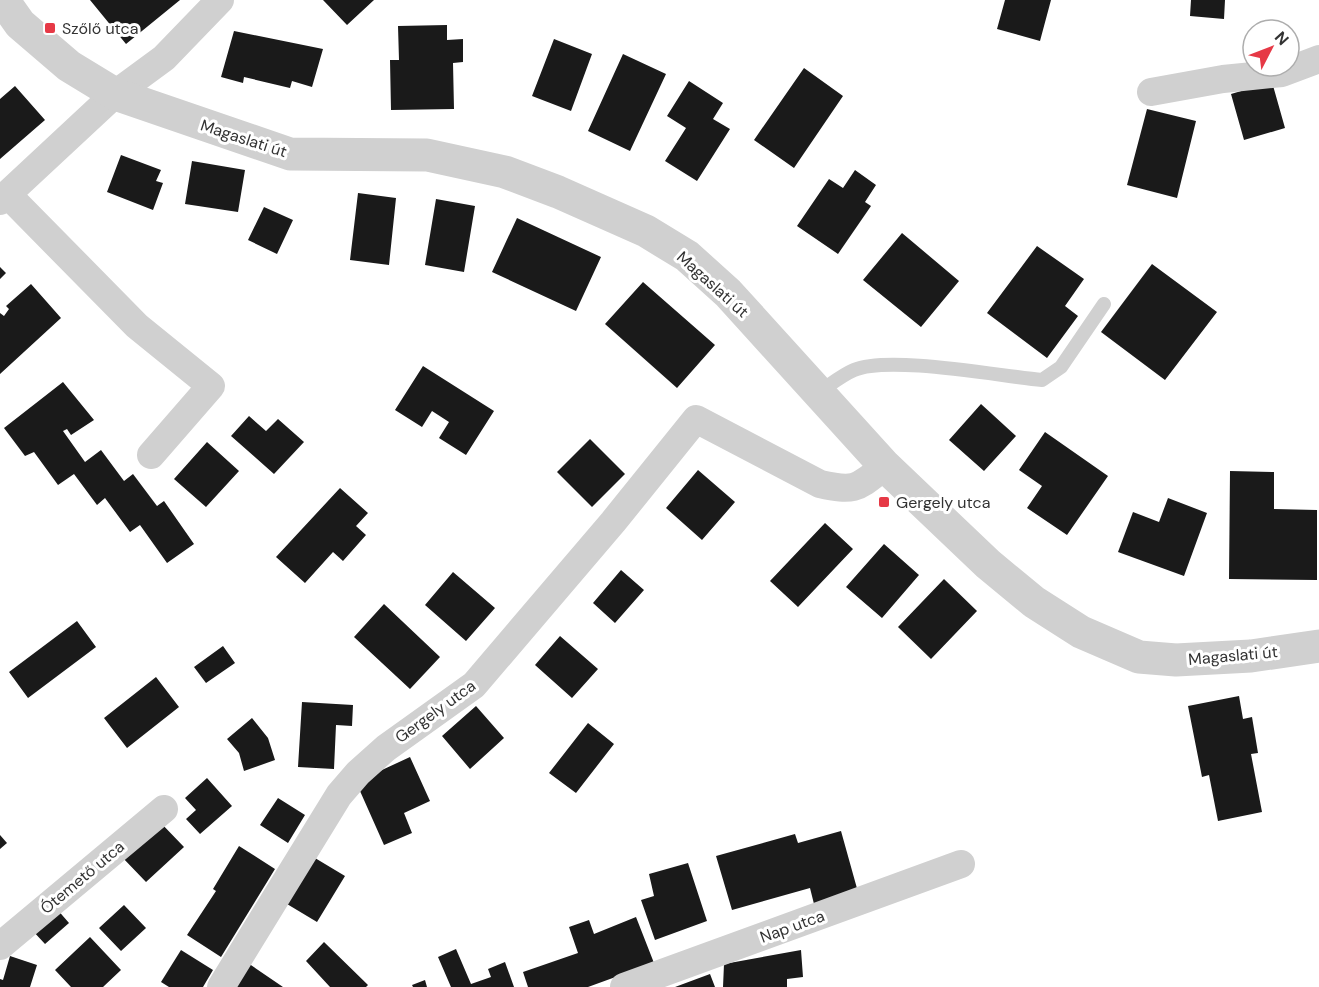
<svg xmlns="http://www.w3.org/2000/svg" width="1319" height="987" viewBox="0 0 1319 987" font-family="'DM Sans',sans-serif">
<style>
.building{fill:#1a1a1a}
.lines{fill:none;stroke-linecap:round;stroke-linejoin:round}
.service{stroke:#d0d0d0;stroke-width:14}
.minor{stroke:#d0d0d0;stroke-width:28}
.tertiary{stroke:#d0d0d0;stroke-width:33}
.poi-dot{fill:#e63946;stroke:#fff;stroke-width:2}
.labels{text-anchor:middle;stroke-width:6;stroke-linejoin:round;paint-order:stroke}
.poi-label{font-size:16px;fill:#333;stroke:#fff;text-anchor:start}
.street-label{font-size:16px;fill:#333;stroke:#fff}
</style>
<rect width="100%" height="100%" fill="#fff"/>
<path class="building" d="M90 0H180L126 44Z
M323 0H374L347 25Z
M1005 0H1051L1040 41 997 29Z
M1191 0H1225L1224 19 1190 16Z
M447 25V40L463 39V62L453 63 454 109 391 110 390 60H399L398 26Z
M234 31 323 49 312 87 292 81 290 88 244 77 243 83 221 77Z
M554 39 592 54 571 111 532 96Z
M623 54 666 74 630 151 588 131Z
M804 68 843 96 794 168 754 140Z
M689 81 723 103 713 119 730 129 697 181 665 161 686 128 667 116Z
M1272 82 1285 128 1244 140 1231 94Z
M15 86 45 120 0 159V99Z
M1147 109 1196 121 1177 198 1127 185Z
M121 155 161 170 156 181 163 183 153 210 107 192Z
M192 161 245 170 238 212 185 204Z
M855 170 876 185 865 202 871 206 838 254 797 226 829 179 843 188Z
M358 193 396 198 389 265 350 260Z
M436 199 475 206 464 272 425 265Z
M264 207 293 220 277 254 248 240Z
M517 218 601 257 576 311 492 272Z
M902 233 959 281 921 327 863 280Z
M1037 246 1084 279 1065 306 1078 316 1047 358 987 313Z
M1152 264 1217 312 1165 380 1101 332Z
M0 267 6 273 0 279Z
M643 282 715 345 677 388 605 324Z
M31 284 61 318 0 374V313L4 316 9 309 6 306Z
M423 366 494 411 466 455 439 438 449 422 432 411 422 427 395 410Z
M63 382 94 420 71 435 67 429 63 431 85 462 101 450 124 481 133 474 157 506 164 501 194 544 167 563 140 525 130 532 105 498 97 505 74 474 58 485 34 452 25 456 4 428Z
M981 404 1016 436 984 471 949 440Z
M249 416 266 431 278 419 304 442 274 474 231 436Z
M1045 432 1108 476 1067 535 1027 508 1042 486 1019 470Z
M590 439 625 474 592 507 557 472Z
M207 442 239 471 206 507 174 479Z
M698 470 735 502 702 540 666 508Z
M1230 471 1274 472V509L1317 510V580L1229 579Z
M340 488 368 513 356 526 366 535 343 561 333 552 305 583 276 557Z
M1168 498 1207 513 1184 576 1118 552 1133 512 1159 522Z
M825 523 853 549 798 607 770 581Z
M884 544 919 575 882 618 846 587Z
M621 570 644 590 615 623 593 603Z
M453 572 495 608 466 641 425 605Z
M944 579 977 611 931 659 898 627Z
M384 604 440 657 410 689 354 637Z
M77 621 96 647 28 698 9 672Z
M560 636 598 669 572 698 535 665Z
M223 646 235 663 206 683 194 667Z
M156 677 179 707 127 748 104 718Z
M1239 696 1243 719 1252 717 1258 753 1251 754 1262 812 1218 821 1209 775 1202 777 1188 706Z
M302 702 353 705 352 726 336 725 334 769 298 767Z
M476 706 504 738 470 769 442 736Z
M252 718 268 738 275 760 244 771 239 753 227 739Z
M588 723 614 744 576 793 549 773Z
M410 757 430 801 404 813 412 833 384 845 356 782Z
M207 778 232 806 200 834 186 819 196 810 185 798Z
M278 798 305 815 288 843 260 825Z
M158 820 184 847 146 882 121 856Z
M841 831 858 892 814 904 810 888 732 910 716 856 795 834 798 843Z
M0 835 7 843 0 849Z
M239 846 275 869 221 957 187 935 216 891 213 889Z
M315 858 345 876 317 922 287 904Z
M688 863 707 921 655 940 641 900 654 896 649 874Z
M124 905 146 928 121 951 99 928Z
M56 908 69 923 45 944 32 930Z
M636 917 654 963 588 987H528L523 972 578 953 569 927 589 920 594 934Z
M90 937 121 970 103 987H71L55 970Z
M324 942 368 985 366 987H330L306 961Z
M456 949 471 984 491 977 488 969 505 962 514 987H451L438 957Z
M181 950 213 970 203 987H169L161 982Z
M801 950 803 977 787 979V987H723L724 964Z
M10 956 37 965 30 987H0V979L3 980Z
M245 961 283 987H229Z
M710 974 715 987H675Z
M425 980 427 987H413L412 985Z"/>
<g class="lines">
<path class="service" d="M819 392C830 385 842 375 854 370 889 355 999 376 1042 380L1061 367 1104 304"/>
<path class="minor" d="M1151 92 1223 79 1282 73 1319 59
M7 194 137 326 211 386 151 455
M0 201 115 94 164 58 220 0
M0 946 164 809
M221 987 339 795 358 773 386 748 474 685 613 522 696 419 820 484C856 492 857 488 885 466
M624 987 961 864"/>
<path class="tertiary" d="M3 0 20 24 69 66 115 94 290 154 427 155 505 172 558 192 646 231 687 256 728 293 885 466 988 564 1034 602 1081 632 1139 657 1176 660 1251 656 1319 646"/>
</g>
<g class="poi-dot">
<rect x="44" y="22" width="12" height="12" rx="3"/>
<rect x="878" y="496" width="12" height="12" rx="3"/>
</g>
<g class="labels">
<g class="poi-label">
<text x="62" y="34">Szőlő utca</text>
<text x="896" y="508">Gergely utca</text>
</g>
<g class="street-label">
<text transform="translate(244 138) rotate(18)" y="6">Magaslati út</text>
<text transform="translate(713 284) rotate(42)" y="6">Magaslati út</text>
<text transform="translate(1233 655) rotate(-5)" y="6">Magaslati út</text>
<text transform="translate(435 711) rotate(-36)" y="6">Gergely utca</text>
<text transform="translate(82 877) rotate(-40)" y="6">Ótemető utca</text>
<text transform="translate(792 926) rotate(-20)" y="6">Nap utca</text>
</g>
</g>
<g transform="translate(1271 48) rotate(48)"><circle r="28" fill="#ffffff" stroke="#adadad" stroke-width="1.5"/>
<path d="M0-4.5L10 22L0 15L-10 22Z" fill="#e63946"/>
<text y="-9" font-size="16" font-weight="bold" text-anchor="middle" fill="#333333">N</text>
</g>
</svg>
